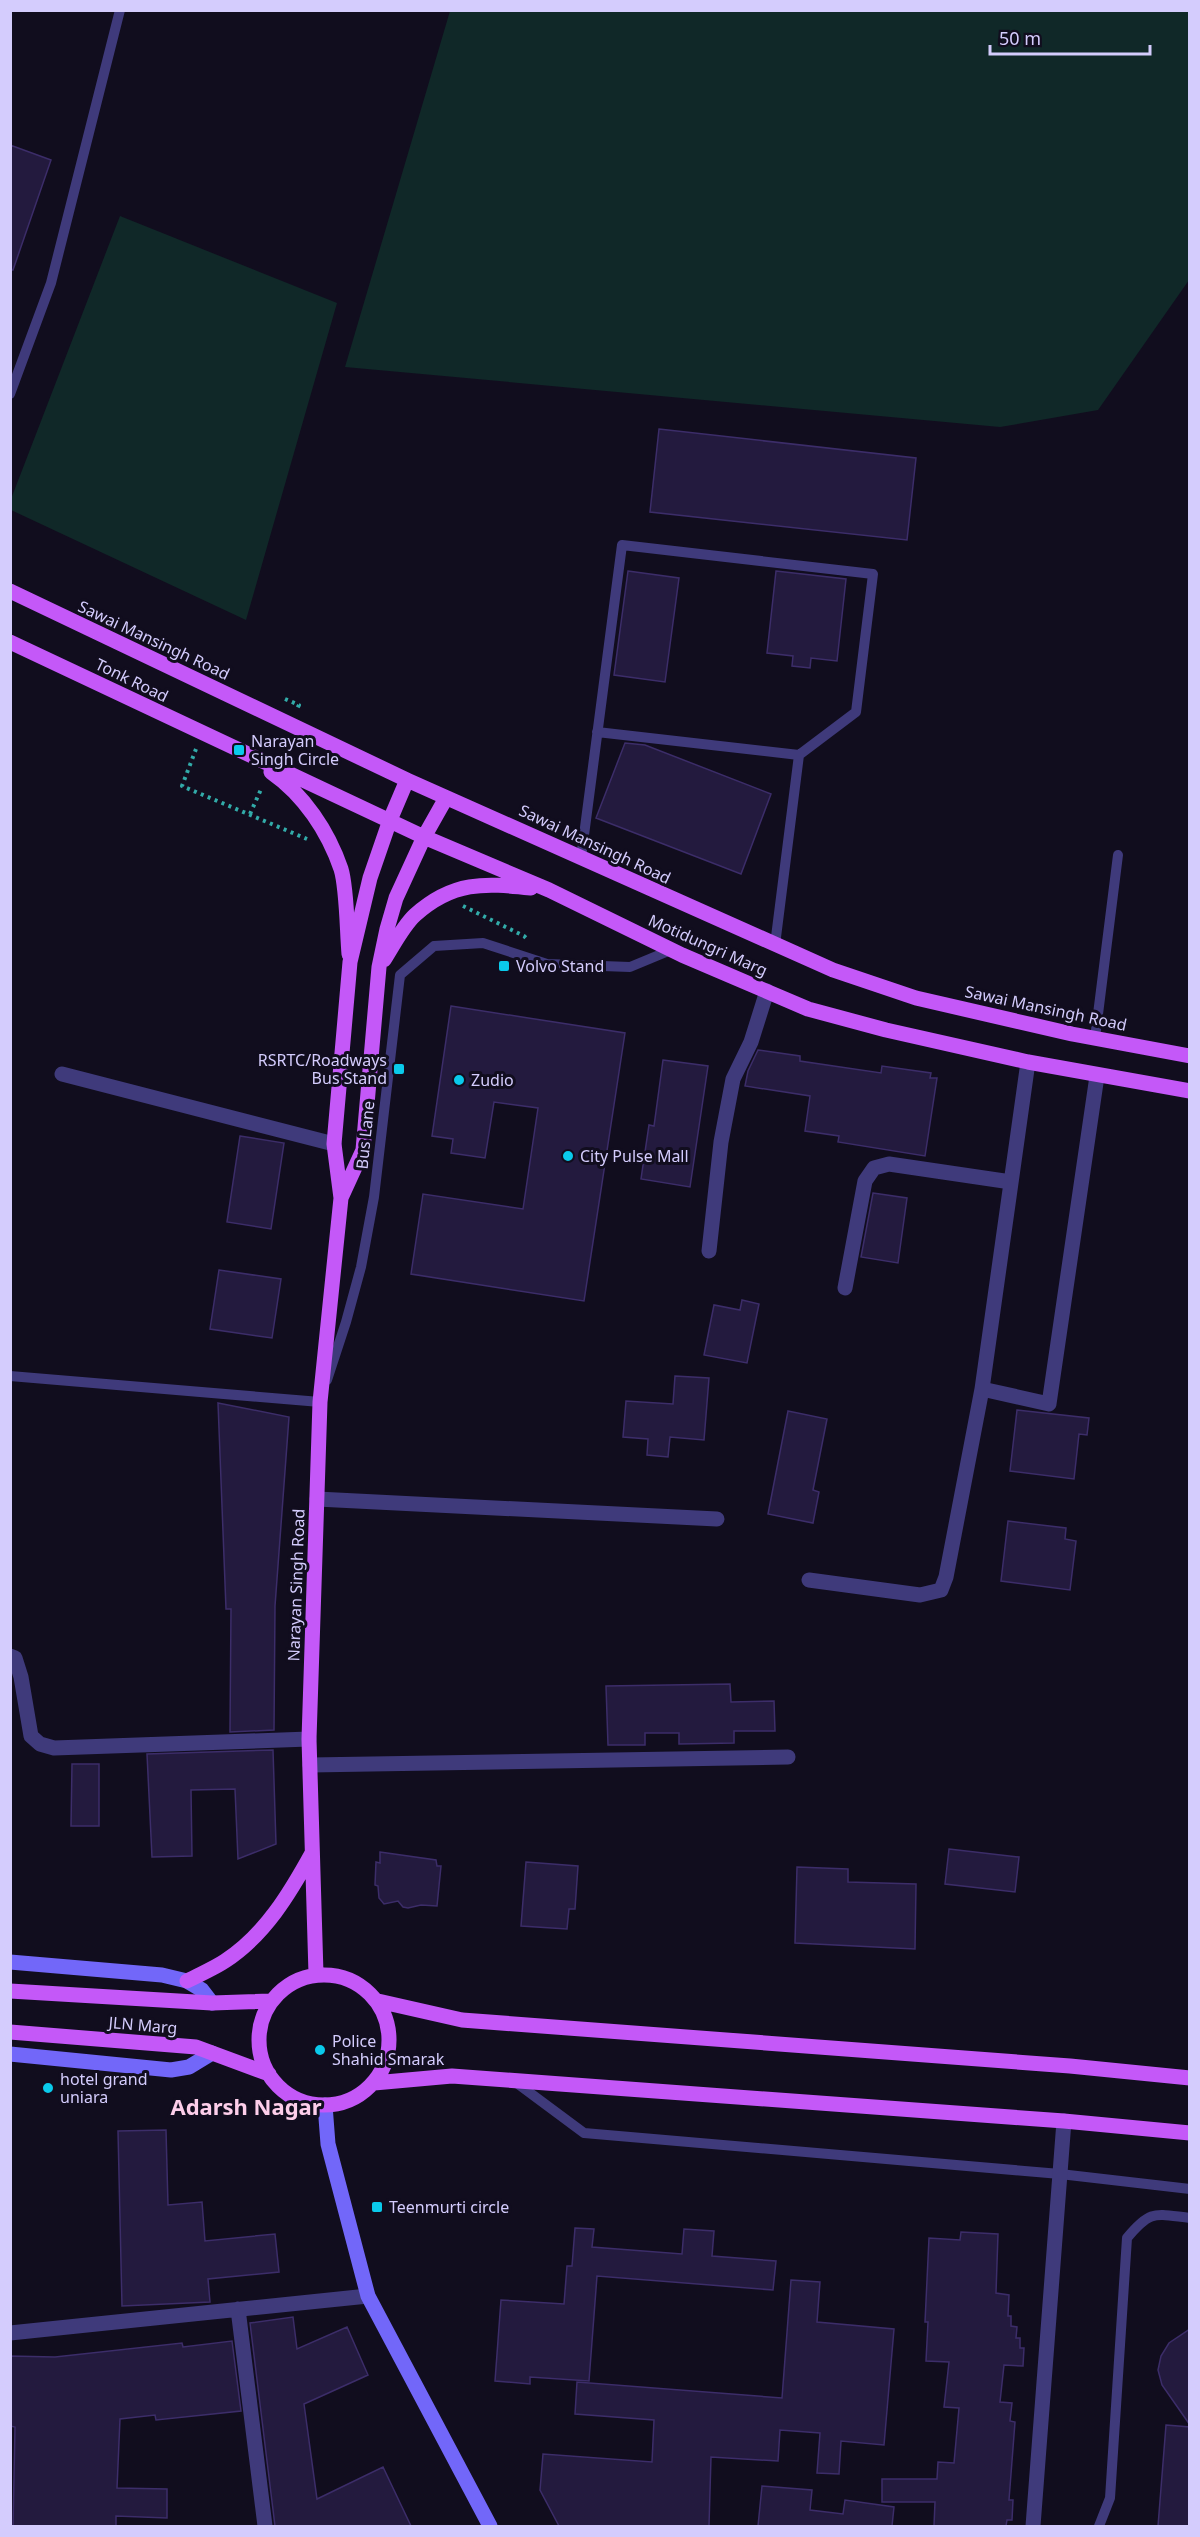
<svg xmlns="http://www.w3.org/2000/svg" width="1200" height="2537" viewBox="0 0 1200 2537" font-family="'Noto Sans',sans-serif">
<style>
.green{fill:#102828}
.building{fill:#231a3e;stroke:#3c2d69;stroke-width:1.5}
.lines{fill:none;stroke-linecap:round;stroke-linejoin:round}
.path{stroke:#32aba9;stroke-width:4;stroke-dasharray:3 4.5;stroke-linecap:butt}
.lane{stroke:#3f3a7b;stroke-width:10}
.street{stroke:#3f3a7b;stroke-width:15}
.secondary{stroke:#7267f9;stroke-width:15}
.primary{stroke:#c458f8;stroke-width:15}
.poi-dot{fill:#0acaeb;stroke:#110d1e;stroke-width:2}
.labels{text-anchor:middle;stroke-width:6;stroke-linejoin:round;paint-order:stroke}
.street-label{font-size:16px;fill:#d4ccfd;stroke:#110d1e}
.poi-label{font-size:16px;fill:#d4ccfd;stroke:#110d1e;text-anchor:start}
.district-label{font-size:22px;font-weight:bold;fill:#fdceea;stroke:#110d1e}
</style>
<rect width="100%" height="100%" fill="#110d1e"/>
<path class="green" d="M450 11H1189V280L1098 410 1000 427 345 367Z
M120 216 337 303 246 620 11 510V499Z"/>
<path class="building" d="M10 145 51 160 13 270H10Z
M659 429 916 458 907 540 650 512Z
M628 571 679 578 665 682 614 675Z
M776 571 846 579 837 661 811 658 810 668 792 666 793 656 767 653Z
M625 743 645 745 771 794 741 874 596 818Z
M451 1006 625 1033 584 1301 411 1274 423 1194 523 1209 538 1108 494 1102 485 1158 451 1153 453 1139 432 1136Z
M758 1050 800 1056V1061L881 1073 882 1066 931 1073 930 1078H937L925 1156 838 1142 839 1136 805 1131 810 1096 745 1086 748 1071Z
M663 1060 708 1066 690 1187 641 1179 649 1125 654 1126Z
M240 1136 284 1143 271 1229 227 1222Z
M873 1193 907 1198 898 1263 861 1257Z
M219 1270 281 1279 272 1338 210 1329Z
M742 1300 759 1304 747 1363 704 1355 714 1305 740 1310Z
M675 1376 709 1378 704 1440 670 1437 668 1457 647 1455 648 1439 623 1437 626 1401 673 1404Z
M218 1403 289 1417 275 1606 274 1730 230 1732 231 1609H226Z
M1017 1410 1089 1418 1087 1435 1079 1434 1074 1479 1010 1471Z
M788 1411 827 1419 813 1490 819 1492 813 1523 768 1514Z
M1008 1521 1066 1528 1065 1539 1076 1541 1070 1590 1001 1581Z
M730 1684 731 1702 774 1701 775 1731H734V1743L679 1744V1733H645V1745H608L606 1686Z
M273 1750 276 1844 238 1859 235 1789 191 1790 192 1856 152 1857 147 1754Z
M72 1764H99V1826H71Z
M949 1849 1019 1857 1015 1892 945 1884Z
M380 1852 436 1860 437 1866H441L437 1906 421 1905 408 1908 403 1907 398 1901 384 1904 379 1898 378 1886 375 1885 376 1862 380 1863Z
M526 1862 578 1866 575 1909H569L567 1929 521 1926Z
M797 1867 848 1869V1882L916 1884 915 1949 795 1943Z
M166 2130 168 2205 202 2202 205 2241 275 2234 279 2272 208 2279 210 2302 122 2306 118 2131Z
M575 2228 594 2229 592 2247 682 2254 684 2229 714 2231 712 2256 776 2261 773 2290 597 2276 589 2381 530 2377V2384L495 2381 501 2300 564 2304 567 2266H572Z
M961 2232 998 2234 996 2293 1009 2295 1008 2316H1011V2326L1017 2327 1016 2338H1020V2348H1024L1023 2366 1004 2365 1000 2402 1012 2403 1010 2421 1015 2422 1009 2500H1013L1012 2520H1007L1006 2526H934L935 2502H882V2479H937L938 2462 954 2463 959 2408 944 2407 949 2362 926 2361 928 2322H925L929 2238 960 2240Z
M791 2280 820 2282 817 2322 894 2329 884 2445 841 2441 839 2474 817 2473 820 2433 780 2430 778 2461 711 2457 709 2526H559L540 2490 543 2454 652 2462 654 2420 575 2414 577 2382 782 2398Z
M293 2317 297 2349 347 2327 368 2375 304 2404 317 2499 383 2467 411 2526H275L250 2323Z
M1190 2329V2425L1162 2385 1158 2370 1161 2356 1169 2343Z
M232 2341 241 2411 156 2420 155 2415 120 2419 117 2488 167 2489V2518L116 2516V2526H13L15 2427 10 2426V2356L55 2357 182 2343 183 2347Z
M1166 2425 1190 2427V2526H1158Z
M762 2486 812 2490 810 2510 843 2514 845 2500 894 2507 892 2526H758Z"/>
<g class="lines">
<path class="path" d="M285 699 299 705 297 709
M196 749 182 786 307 839
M250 814 262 787
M463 906 524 936 528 940"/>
<path class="lane" d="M10 394 51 283 120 10
M597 732 799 755
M581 858 622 545 873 574 856 712 799 755 775 945
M1095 1038 1118 855
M10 1376 320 1402 322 1395
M327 1380 346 1322 361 1267 374 1197 400 975 434 946 483 943 547 964 630 967 671 950
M514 2081 584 2133 1060 2174 1190 2189
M1099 2526 1110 2498 1127 2238C1151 2209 1155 2214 1190 2218"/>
<path class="street" d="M62 1074 334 1144
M709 1251 721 1142 733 1079 751 1042 767 991
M845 1288 865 1181 874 1168 889 1164 1011 1182
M982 1389 1049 1404 1097 1076
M317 1499 717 1519
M809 1580 920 1595 941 1590 946 1577 982 1389 1028 1062
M10 1656 15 1658 21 1677 31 1736 40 1744 54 1748 309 1739
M310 1765 788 1757
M238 2309 265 2526
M10 2333 368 2296
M1033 2526 1064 2121"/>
<path class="secondary" d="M10 1962 162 1975 187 1981 202 1990 212 2003
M10 2054 171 2070 189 2067 212 2053
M325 2105 328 2144 368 2296 490 2526"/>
<path class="primary" d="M10 591 407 780 833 970 916 998 1072 1034 1190 1056
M10 642 424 837 549 890 682 955 808 1009 886 1030 1028 1062 1190 1091
M271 772C304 795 328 831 341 869 347 888 347 932 349 954
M384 960C393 946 403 926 415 915 453 881 484 883 531 888
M341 1198 363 1150 379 967 387 929 396 898 424 837 446 798
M316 1974 309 1739 320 1402 341 1198 334 1144 350 962 370 878 390 820 407 780
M259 2040a65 65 0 1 1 130 0a65 65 0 1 1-130 0Z
M187 1981C200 1974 213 1969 225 1961 265 1935 290 1893 312 1853
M10 1991 212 2003 271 2001
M378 2001 462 2020 1070 2066 1190 2078
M10 2032 196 2047 269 2074
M374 2083 452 2076 1064 2121 1190 2133"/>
</g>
<g class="poi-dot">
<rect x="233" y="744" width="12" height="12" rx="3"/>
<rect x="498" y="960" width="12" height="12" rx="3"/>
<rect x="393" y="1063" width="12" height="12" rx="3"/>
<circle cx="459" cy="1080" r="6"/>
<circle cx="568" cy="1156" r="6"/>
<circle cx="320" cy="2050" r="6"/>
<circle cx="48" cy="2088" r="6"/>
<rect x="371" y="2201" width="12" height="12" rx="3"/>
</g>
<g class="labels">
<g class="street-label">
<text transform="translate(154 640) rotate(25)" y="6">Sawai Mansingh Road</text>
<text transform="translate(132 680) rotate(26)" y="6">Tonk Road</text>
<text transform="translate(595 844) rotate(25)" y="6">Sawai Mansingh Road</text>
<text transform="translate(708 945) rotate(24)" y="6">Motidungri Marg</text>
<text transform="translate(1046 1008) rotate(12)" y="6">Sawai Mansingh Road</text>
<text transform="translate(365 1135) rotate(-84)" y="6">Bus Lane</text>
<text transform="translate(296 1585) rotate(-88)" y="6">Narayan Singh Road</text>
<text transform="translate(143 2025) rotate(5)" y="6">JLN Marg</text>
</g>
<g class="poi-label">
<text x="251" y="747">Narayan<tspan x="251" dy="18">Singh Circle</tspan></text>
<text x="516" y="972">Volvo Stand</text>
<text x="387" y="1066" text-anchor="end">RSRTC/Roadways<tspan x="387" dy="18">Bus Stand</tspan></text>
<text x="471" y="1086">Zudio</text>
<text x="580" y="1162">City Pulse Mall</text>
<text x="332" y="2047">Police<tspan x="332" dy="18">Shahid Smarak</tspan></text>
<text x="60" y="2085">hotel grand<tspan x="60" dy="18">uniara</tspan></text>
<text x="389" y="2213">Teenmurti circle</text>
</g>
<g class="district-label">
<text x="246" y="2115">Adarsh Nagar</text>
</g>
</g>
<rect width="1200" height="2537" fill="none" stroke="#d4ccfd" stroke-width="24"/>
<path d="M990 45v9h160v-9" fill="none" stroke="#d4ccfd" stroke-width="3"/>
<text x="999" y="45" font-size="18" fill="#d4ccfd" stroke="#110d1e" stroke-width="4.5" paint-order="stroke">50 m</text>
</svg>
